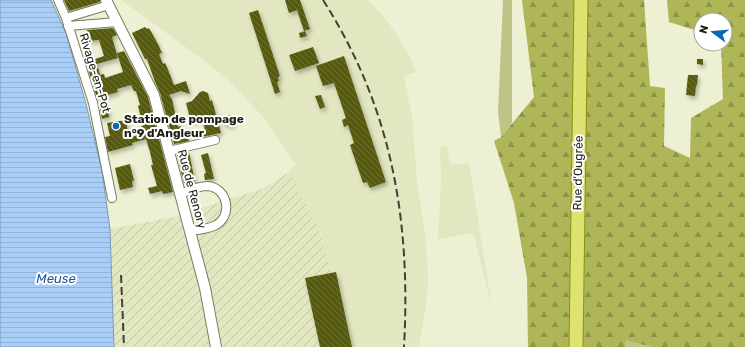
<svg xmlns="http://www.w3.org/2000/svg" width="745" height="347" viewBox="0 0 745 347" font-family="Rubik,sans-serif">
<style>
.built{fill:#e2e6c1}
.industrial{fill:url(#industrial-furrows)}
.green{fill:#bec487}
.forest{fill:url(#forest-firs)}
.water{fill:url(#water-rules);stroke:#7f9ab4}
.building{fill:url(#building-back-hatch);filter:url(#shadow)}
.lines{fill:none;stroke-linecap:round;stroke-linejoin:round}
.minor-casing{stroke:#797c61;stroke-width:10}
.tertiary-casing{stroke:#797c61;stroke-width:12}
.primary-casing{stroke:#8a9112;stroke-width:15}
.minor{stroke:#fff;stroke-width:8}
.tertiary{stroke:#fff;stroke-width:10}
.primary{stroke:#dde271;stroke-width:13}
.rail{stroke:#404134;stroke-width:2;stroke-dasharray:8 4;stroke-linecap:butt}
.poi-dot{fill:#0d66b4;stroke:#fff;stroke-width:1.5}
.labels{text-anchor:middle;stroke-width:4;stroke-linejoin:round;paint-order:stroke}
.street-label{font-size:12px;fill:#1c1d13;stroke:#fff}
.poi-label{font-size:12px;font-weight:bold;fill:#1c1d13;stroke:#fff;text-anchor:start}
.water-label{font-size:13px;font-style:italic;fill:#175997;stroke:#fff}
</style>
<defs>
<pattern id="industrial-furrows" width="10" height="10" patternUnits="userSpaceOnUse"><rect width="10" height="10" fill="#e2e6c1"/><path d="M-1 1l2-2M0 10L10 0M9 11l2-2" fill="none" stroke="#c1c5a5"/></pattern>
<pattern id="forest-firs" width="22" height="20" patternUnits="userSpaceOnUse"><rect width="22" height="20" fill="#afb657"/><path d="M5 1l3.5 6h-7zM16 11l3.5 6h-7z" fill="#8e9347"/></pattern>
<pattern id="water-rules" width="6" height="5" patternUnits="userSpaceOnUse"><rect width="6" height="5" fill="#a9cff9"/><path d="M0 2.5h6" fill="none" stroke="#91b1d5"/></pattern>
<pattern id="building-back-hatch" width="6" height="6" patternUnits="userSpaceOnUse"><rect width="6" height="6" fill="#565a0a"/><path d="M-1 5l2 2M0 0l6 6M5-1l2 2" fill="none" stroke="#6f7236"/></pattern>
<filter id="shadow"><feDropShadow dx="2" dy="3" stdDeviation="2" flood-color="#0004"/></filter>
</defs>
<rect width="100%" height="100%" fill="#edf0d3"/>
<path class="built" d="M121 0H368L389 23 407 51 416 72 404 76 412 117 417 182 426 241 428 280 426 306 419 347H347L335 285 319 230 289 172V170L296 165 266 120 230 82 205 61Z
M447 146 450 165 469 163 492 307 473 233 438 239 441 180 440 147Z"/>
<path class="industrial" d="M289 172 319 230 335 285 347 347H114L110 229 174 217 264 188Z"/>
<path class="green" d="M503 0H512V123L501 137 498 112Z
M626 341 653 347H625Z"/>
<path class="forest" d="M522 0H644L650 86 665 88 664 146 690 158 691 118 723 99 721 44H725V20H701V32L669 22 667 0H745V347H653L626 341 625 347H528L527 278 514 203 494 141 501 137 534 97Z"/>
<path class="water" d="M0 0H51L66 33 86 104 102 171 110 229 114 347H0Z"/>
<path class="building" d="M64 0H100V2L69 11Z
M285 0H300L310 29 304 31 297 10 289 13Z
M258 10 280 76 278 77 279 81 277 82 280 92 275 94 249 13Z
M145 27 147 29 149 28 158 44 162 53 159 54 163 64 165 63 167 67 174 85 186 81 190 94 181 91 169 95 172 99 178 127 181 126 184 136 188 135 189 141 174 144 160 93 155 82 147 59H145L132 33Z
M113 28 117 35 112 37 118 58 97 64 100 75 104 74 105 78 123 72 117 53 124 51 148 97 173 192 163 194 162 191 150 194 148 188 157 186 151 165H153L150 152 146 139 132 143 133 145 108 152 105 137 110 136 107 123 126 120 129 138 141 134 140 127 143 126 138 106 140 105 136 91H134L131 85 117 89 118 92 97 98 86 62 104 56 99 40 88 41 87 30Z
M305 31 307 36 300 38 299 33Z
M313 47 319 63 295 71 289 55Z
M344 56 386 182 370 188 367 182 363 183 350 145 354 143 348 125 344 127 342 120 346 118 334 83 323 86 316 66Z
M697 59H703V65L697 64Z
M688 75H698L697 86 696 85 695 96 686 95Z
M203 91 208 93 210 101 212 100 221 133 197 138 196 133 205 130 202 119 191 122 186 103 192 101 200 92Z
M321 95 325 107 320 109 315 96Z
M108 106 109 117 102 119 100 108Z
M231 115 236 119 234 124 230 126 222 123 226 116Z
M189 152 195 182 184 183 177 155Z
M208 153 214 179 205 180 204 174 206 173 201 155Z
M130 164 134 181H132L133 187 120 190 115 168Z
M336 272 352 347H320L305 278Z"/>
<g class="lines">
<defs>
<path id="minor" d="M58 0 66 18 93 103 112 198
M66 18 109 5
M68 26 117 22
M169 151 215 140
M180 194C188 191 198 186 207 186 228 187 234 217 214 226 207 229 198 230 190 231"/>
<path id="tertiary" d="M106 0 154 95 205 288 216 347"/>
<path id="primary" d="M576 347 581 0"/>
</defs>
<use href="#minor" class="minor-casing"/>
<use href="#tertiary" class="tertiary-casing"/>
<use href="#primary" class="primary-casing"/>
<use href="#minor" class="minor"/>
<use href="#tertiary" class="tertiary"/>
<use href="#primary" class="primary"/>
<path class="rail" d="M323 0C392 108 411 221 404 347
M121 275 124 347"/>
</g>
<circle class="poi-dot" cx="116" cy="126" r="4"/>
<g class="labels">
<g class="street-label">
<text transform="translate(95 73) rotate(73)" y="4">Rivage-en-Pot</text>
<text transform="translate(578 173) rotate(-89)" y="4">Rue d'Ougrée</text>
<text transform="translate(192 189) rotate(75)" y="4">Rue de Renory</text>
</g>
<g class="poi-label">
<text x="124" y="123">Station de pompage<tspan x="124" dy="14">n°9 d'Angleur</tspan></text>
</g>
<g class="water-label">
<text x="56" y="283">Meuse</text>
</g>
</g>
<g transform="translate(713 32) rotate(286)"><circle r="19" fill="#ffffff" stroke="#a4a5a1"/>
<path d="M0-3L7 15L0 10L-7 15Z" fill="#0d66b4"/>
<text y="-6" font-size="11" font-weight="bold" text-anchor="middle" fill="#1c1d13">N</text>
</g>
</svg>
